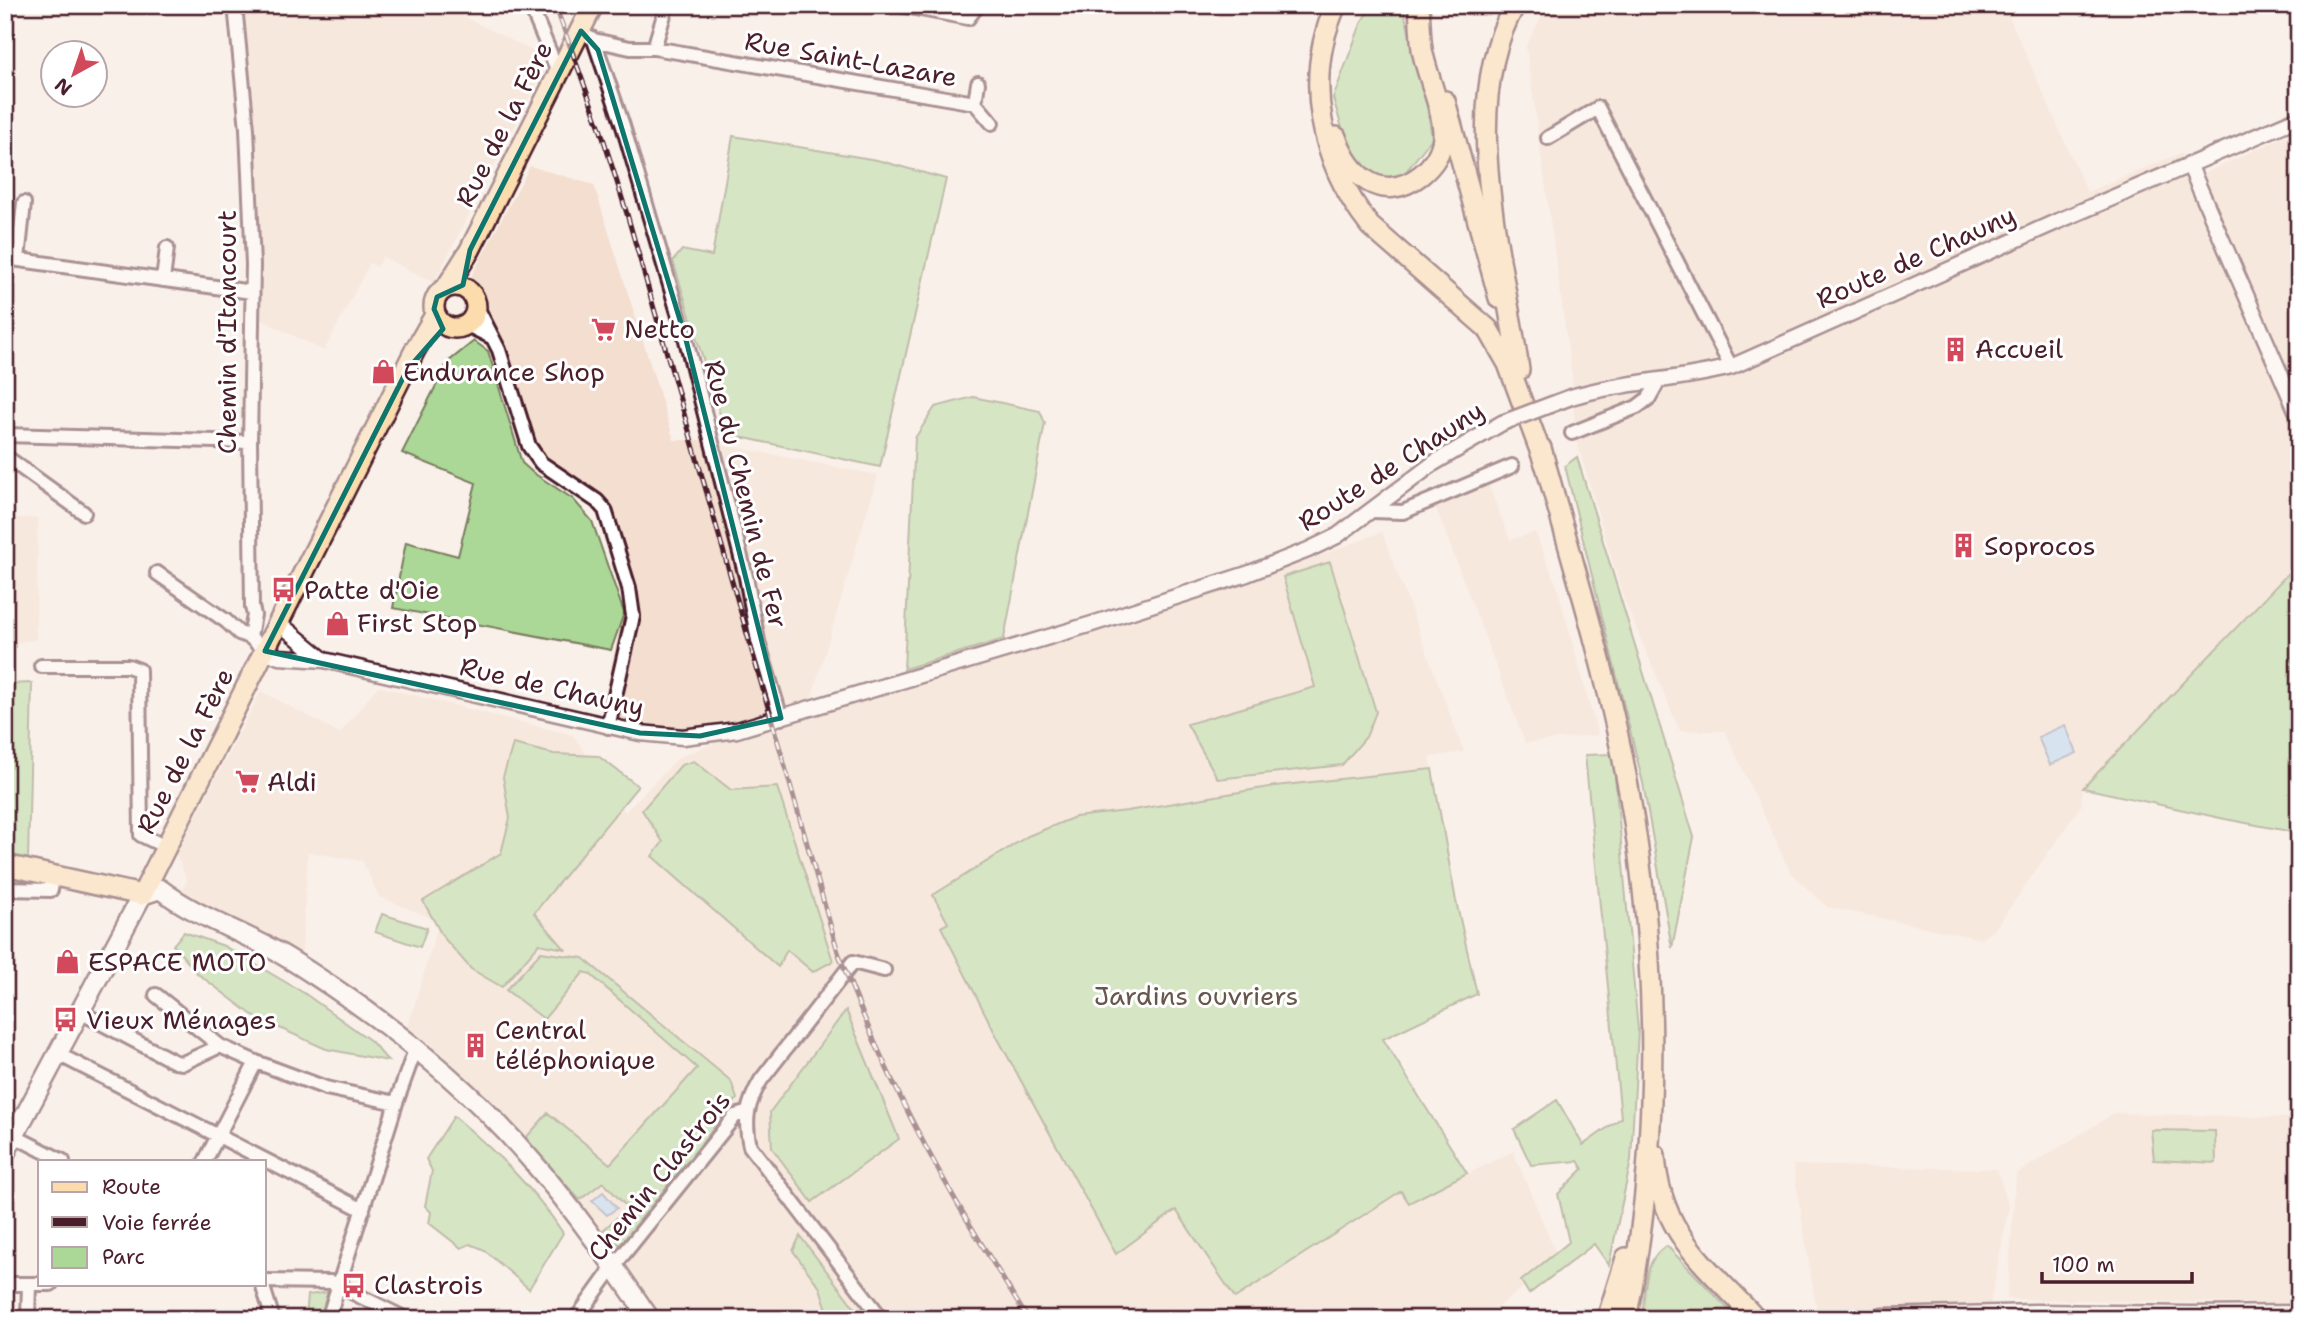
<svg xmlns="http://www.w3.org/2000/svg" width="2304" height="1324" viewBox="0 0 2304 1324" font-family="'Shantell Sans',sans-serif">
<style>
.built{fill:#f3ded0}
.green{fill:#abd896;stroke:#7a7c60;stroke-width:2}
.water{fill:#add4f7;stroke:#858ca5;stroke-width:2}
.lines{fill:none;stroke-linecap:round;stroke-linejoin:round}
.minor-casing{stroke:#4a1f2b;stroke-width:18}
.tertiary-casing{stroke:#4a1f2b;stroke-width:19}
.secondary-casing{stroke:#4a1f2b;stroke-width:23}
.primary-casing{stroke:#4a1f2b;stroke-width:24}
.trunk-casing{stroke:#4a1f2b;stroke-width:24}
.minor{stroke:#fff;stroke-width:12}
.tertiary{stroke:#fff;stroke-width:14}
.secondary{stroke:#fff;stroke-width:18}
.primary{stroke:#fcdcac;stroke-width:19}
.trunk{stroke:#fcdcac;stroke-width:19}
.rail-casing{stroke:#4a1f2b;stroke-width:5}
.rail{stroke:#fff;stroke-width:2.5;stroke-dasharray:8;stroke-linecap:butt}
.tertiary-bridge-casing{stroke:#4a1f2b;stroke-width:19;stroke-linecap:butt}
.tertiary-bridge{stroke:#fff;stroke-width:14}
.marked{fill:none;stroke:#0f766e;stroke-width:5;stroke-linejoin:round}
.labels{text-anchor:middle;stroke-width:6;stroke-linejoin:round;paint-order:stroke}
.street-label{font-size:26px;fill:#4a1f2b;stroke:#fff}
.poi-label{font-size:26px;fill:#4a1f2b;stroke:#fff;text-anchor:start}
.park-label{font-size:26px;fill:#67564b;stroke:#fff}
</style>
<rect width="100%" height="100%" fill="#faf0ea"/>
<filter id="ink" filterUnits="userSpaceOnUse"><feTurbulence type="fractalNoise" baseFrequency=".0143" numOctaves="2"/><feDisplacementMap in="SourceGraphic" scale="14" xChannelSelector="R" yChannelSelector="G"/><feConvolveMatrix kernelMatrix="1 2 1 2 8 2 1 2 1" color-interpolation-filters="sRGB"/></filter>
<g filter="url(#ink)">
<path class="built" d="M230 5H454L453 11 549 59 434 283 383 257 377 267 370 263 324 351 246 312 247 275 234 35Z
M1547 5H2004L2087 192 2181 153 2299 429V562L2083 788 2081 806 1995 929 1981 939 1827 907 1790 872 1725 731H1680L1624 600 1575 436 1572 377 1526 47Z
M2299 130V399L2200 175Z
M530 166 594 185 674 440H699L878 475 811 700 745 722 693 729 668 728 601 715 625 602 597 512 525 457 487 343 470 335 471 277Z
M1488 484 1510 540 1535 532 1557 586 1598 735 1525 743 1436 508Z
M5 518H38L36 640 19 642 12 648 5 641Z
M1382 532 1464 752 1430 757 1432 769 1275 786 1127 811 1075 817 1028 836 933 895 948 923 941 927 997 1037 1116 1253 1176 1209 1236 1298 1402 1191 1410 1203 1513 1151 1559 1260 1482 1319H656L589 1214 466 1082 406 1034 439 921 379 897 362 861 308 852 302 953 181 893 187 881 176 854 261 691 340 733 378 686 573 735 625 812 679 757 709 745 892 693 1148 615 1249 583Z
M2115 1113 2299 1118V1304L2007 1299 2016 1174Z
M1793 1165 1997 1169 2009 1207 1990 1305 2175 1319H1818Z"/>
<path class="green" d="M1372 5H1402L1424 86 1432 138 1404 174 1373 180 1351 158 1333 98 1362 21Z
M733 136 877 160 946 179 880 467 726 434 673 261 682 250 712 256Z
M474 341 488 351 522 463 532 472 573 499 592 521 624 613 611 650 393 608 406 542 458 556 476 483 402 453 448 362Z
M973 397 1040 411 1045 423 1004 639 904 669 915 438 935 407Z
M1577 457 1694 837 1672 948 1643 783 1565 466Z
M1330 562 1376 712 1366 737 1342 765 1218 779 1187 724 1315 687 1283 577Z
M2299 562V833L2225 819 2083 788Z
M32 683 28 861 5 856V684Z
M513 744 554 754 598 756 638 786 534 913 565 949 539 944 502 987 471 969 443 937 423 901 501 853 510 818 503 777Z
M1613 754 1638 1030 1631 1160 1609 1265 1594 1244 1529 1294 1521 1281 1569 1242 1558 1194 1583 1169 1578 1161 1531 1165 1514 1129 1557 1100 1583 1145 1621 1118 1585 755Z
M694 761 731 790 777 787 833 961 813 972 787 950 778 967 652 856 663 842 642 810 681 765Z
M1432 769 1456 901 1477 994 1383 1039 1467 1173 1409 1203 1401 1191 1235 1298 1176 1210 1116 1254 997 1037 941 927 948 923 933 895 1028 836 1075 817 1127 811 1275 786Z
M382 914 427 928 420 947 375 932Z
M184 932 224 946 304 993 371 1041 388 1061 326 1049 255 1017 198 974 173 945Z
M541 952 583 958 731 1081 737 1099 620 1245 602 1231 628 1208 603 1182 580 1200 524 1140 548 1113 610 1164 697 1068 590 974 584 972 544 1019 506 990Z
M846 1010 899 1139 812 1202 772 1148 770 1112Z
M454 1116C495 1151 534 1188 563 1233L529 1289 483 1249 470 1244 461 1248 429 1223 431 1212 425 1206 432 1171 426 1159Z
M2151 1130 2215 1131 2216 1163 2154 1160Z
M800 1236 863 1319H830L820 1288 793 1251Z
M1667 1246 1738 1319 1694 1313 1684 1319H1642C1645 1295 1643 1257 1667 1246Z
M328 1292 321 1319H281V1317L306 1318 308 1295Z"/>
<path class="water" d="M2065 725 2077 753 2050 765 2038 737Z
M603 1192 617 1208 607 1215 592 1201Z"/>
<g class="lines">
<defs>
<path id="minor" d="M235 5 247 129 253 265 250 442 252 607 254 615 250 637 265 651
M530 5 559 74
M899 5 968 18 978 5
M590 37 594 40 630 48H654L975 103
M594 40 623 126 686 340 746 577 758 641 781 718
M654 48 667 5
M978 83 975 103 992 123
M1548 138 1598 108 1731 367
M5 258 252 292
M18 259 24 203
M163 280 167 248
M476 305 499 350 529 446 541 463 597 501 605 510 629 588 633 616 608 727
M467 325 491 337
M1572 433 1637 407 1649 398 1659 380
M5 435 250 442
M5 456 84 513
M1372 511 1403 512 1512 466
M157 573 226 621 239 633 250 637
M41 666H128L139 670 141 835 166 847
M5 889 51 890 53 876
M156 995 220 1046 256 1062 326 1088 396 1103
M80 1012 175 1062 183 1063 220 1046
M58 1054 363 1210
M14 1136 63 1161
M205 1161 256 1062
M264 1281 331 1282 406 1319
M5 1284H51
M262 1284 273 1319
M28 1319 29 1284
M328 1319 396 1103 415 1050
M576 1319 614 1266 735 1116 746 1113
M882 1319 750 1146C744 1120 747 1104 761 1080L853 962 884 970"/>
<path id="tertiary" d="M2189 164 2299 417
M1571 397C1623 381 1679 381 1731 367L2056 222 2299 118
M279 623 324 660
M265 651 279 657 324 660 640 733 683 737 737 730 1092 624 1247 574 1308 550 1337 536 1434 463 1502 423
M1873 1319 1882 1316 2035 1312 2190 1314 2299 1313"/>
<path id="secondary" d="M142 895 160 889C193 914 232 928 268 947 290 958 311 973 331 986 404 1035 475 1094 532 1161 575 1210 613 1265 650 1319
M5 1153 142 895"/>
<path id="primary" d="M1445 101 1499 298
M434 307a21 21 0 1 1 42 0a21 21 0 1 1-42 0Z
M446 288 470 250 593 5
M1541 448C1569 550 1601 652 1622 755 1659 936 1663 1138 1626 1319
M5 865 142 895 415 350 435 315
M1655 1155C1660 1235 1706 1264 1756 1319
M1607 1319 1626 1258"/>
<path id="trunk" d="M1336 5C1302 80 1321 163 1370 226L1488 329 1508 364 1545 464
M1515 5C1456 106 1504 261 1519 370
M1336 137C1349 176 1382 205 1421 175 1432 166 1441 153 1443 138 1445 114 1426 74 1422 49 1420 34 1420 19 1419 5"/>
</defs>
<use href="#minor" class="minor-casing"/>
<use href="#tertiary" class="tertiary-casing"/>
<use href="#secondary" class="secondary-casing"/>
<use href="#primary" class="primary-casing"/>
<use href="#trunk" class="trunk-casing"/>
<use href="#minor" class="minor"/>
<use href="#tertiary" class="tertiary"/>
<use href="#secondary" class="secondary"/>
<use href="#primary" class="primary"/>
<use href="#trunk" class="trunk"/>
<defs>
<path id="rail" d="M555 5 600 128 627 214 838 952C856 999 875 1045 897 1090 935 1170 981 1244 1028 1319"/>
</defs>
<use href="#rail" class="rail-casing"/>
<use href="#rail" class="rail"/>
<defs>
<path id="tertiary-bridge" d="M1502 423 1571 397"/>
</defs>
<use href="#tertiary-bridge" class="tertiary-bridge-casing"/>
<use href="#tertiary-bridge" class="tertiary-bridge"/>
</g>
</g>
<path d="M0 0H2304V1324H0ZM581 31 598 50 686 340 781 718 700 736 640 733 265 651 407 370 443 329 434 309 437 297 463 285 470 250Z" fill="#faf0ea" fill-opacity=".55" fill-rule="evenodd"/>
<path class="marked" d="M581 31 598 50 686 340 781 718 700 736 640 733 265 651 407 370 443 329 434 309 437 297 463 285 470 250Z"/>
<defs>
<symbol id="supermarket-bare" viewBox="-9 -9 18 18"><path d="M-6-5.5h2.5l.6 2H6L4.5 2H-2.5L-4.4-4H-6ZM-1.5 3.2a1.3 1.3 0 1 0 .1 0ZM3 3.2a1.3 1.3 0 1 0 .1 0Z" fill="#d1495b" stroke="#fff" stroke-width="2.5" paint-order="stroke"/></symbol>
<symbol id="building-bare" viewBox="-9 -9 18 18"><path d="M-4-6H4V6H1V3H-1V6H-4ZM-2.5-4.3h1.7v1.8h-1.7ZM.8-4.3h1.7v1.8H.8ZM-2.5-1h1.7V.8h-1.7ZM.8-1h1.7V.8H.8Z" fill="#d1495b" stroke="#fff" stroke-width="2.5" paint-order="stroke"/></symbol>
<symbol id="shop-bare" viewBox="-9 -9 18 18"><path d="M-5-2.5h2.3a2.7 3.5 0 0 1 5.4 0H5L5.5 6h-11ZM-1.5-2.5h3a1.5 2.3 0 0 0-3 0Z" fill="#d1495b" stroke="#fff" stroke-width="2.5" paint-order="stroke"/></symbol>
<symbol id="bus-bare" viewBox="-9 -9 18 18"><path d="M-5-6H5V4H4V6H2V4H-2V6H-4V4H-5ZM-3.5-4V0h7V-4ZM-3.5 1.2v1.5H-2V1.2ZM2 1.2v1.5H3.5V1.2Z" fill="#d1495b" stroke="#fff" stroke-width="2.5" paint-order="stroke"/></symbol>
</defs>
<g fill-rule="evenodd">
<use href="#supermarket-bare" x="586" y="312" width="35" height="35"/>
<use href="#building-bare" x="1938" y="332" width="35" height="35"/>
<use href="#shop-bare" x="366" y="354" width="35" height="35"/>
<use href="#building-bare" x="1946" y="528" width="35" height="35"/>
<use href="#bus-bare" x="266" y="572" width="35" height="35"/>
<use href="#shop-bare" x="320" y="606" width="35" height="35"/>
<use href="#supermarket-bare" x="230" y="764" width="35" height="35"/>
<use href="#shop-bare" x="50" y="944" width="35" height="35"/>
<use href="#bus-bare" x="48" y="1002" width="35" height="35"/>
<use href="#building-bare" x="458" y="1028" width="35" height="35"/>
<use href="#bus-bare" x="336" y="1268" width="35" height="35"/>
</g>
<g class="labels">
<g class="street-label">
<text transform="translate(851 59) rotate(10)" y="9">Rue Saint-Lazare</text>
<text transform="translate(504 124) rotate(-63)" y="9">Rue de la Fère</text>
<text transform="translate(1916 257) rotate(-24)" y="9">Route de Chauny</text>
<text transform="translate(227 332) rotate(-90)" y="9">Chemin d'Itancourt</text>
<text transform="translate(1391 466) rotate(-33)" y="9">Route de Chauny</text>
<text transform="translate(746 494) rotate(76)" y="9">Rue du Chemin de Fer</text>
<text transform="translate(552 687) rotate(13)" y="9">Rue de Chauny</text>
<text transform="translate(185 751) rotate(-63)" y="9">Rue de la Fère</text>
<text transform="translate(659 1176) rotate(-51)" y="9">Chemin Clastrois</text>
</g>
<g class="poi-label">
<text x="624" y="338">Netto</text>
<text x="1975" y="358">Accueil</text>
<text x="403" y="381">Endurance Shop</text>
<text x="1984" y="555">Soprocos</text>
<text x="304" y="599">Patte d'Oie</text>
<text x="357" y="632">First Stop</text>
<text x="267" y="791">Aldi</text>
<text x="88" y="971">ESPACE MOTO</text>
<text x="86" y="1029">Vieux Ménages</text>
<text x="495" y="1039">Central<tspan x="495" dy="30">téléphonique</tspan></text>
<text x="374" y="1294">Clastrois</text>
</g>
<g class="park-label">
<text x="1196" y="1005">Jardins ouvriers</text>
</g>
</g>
<rect width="2304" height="1324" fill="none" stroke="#fff" stroke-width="28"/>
<rect x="14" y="14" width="2276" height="1296" fill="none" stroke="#4a1f2b" stroke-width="2.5" filter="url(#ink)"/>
<rect x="38" y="1160" width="228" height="126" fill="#ffffff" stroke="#b7a5aa" stroke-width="2"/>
<rect x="52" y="1182" width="35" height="10" fill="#fcdcac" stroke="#b7a5aa" stroke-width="2"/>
<text x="102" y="1194" font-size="21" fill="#4a1f2b">Route</text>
<rect x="52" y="1217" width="35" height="10" fill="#4a1f2b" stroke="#b7a5aa" stroke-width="2"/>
<text x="102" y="1230" font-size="21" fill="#4a1f2b">Voie ferrée</text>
<rect x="52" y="1247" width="35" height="21" fill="#abd896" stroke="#b7a5aa" stroke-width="2"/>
<text x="102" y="1264" font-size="21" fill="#4a1f2b">Parc</text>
<g transform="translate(74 74) rotate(220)"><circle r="33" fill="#ffffff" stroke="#b7a5aa" stroke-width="2"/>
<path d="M0-5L12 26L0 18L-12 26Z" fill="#d1495b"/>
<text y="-10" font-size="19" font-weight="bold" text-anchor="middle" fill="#4a1f2b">N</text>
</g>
<path d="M2042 1272v10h150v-10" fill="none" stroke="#4a1f2b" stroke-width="3.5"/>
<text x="2052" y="1272" font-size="21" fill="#4a1f2b" stroke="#ffffff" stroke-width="5" paint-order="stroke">100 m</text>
</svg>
